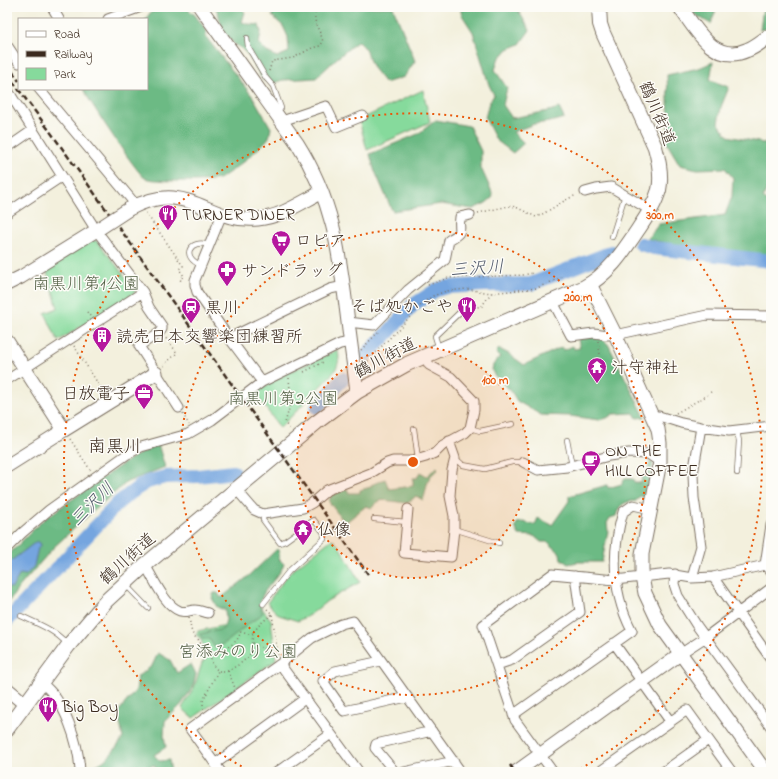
<svg xmlns="http://www.w3.org/2000/svg" width="778" height="779" viewBox="0 0 778 779" font-family="'Indie Flower','Klee One',sans-serif">
<style>
.green{fill:#86da9c;stroke:#60825d}
.forest{fill:#6cba84;stroke:#547251}
.water{fill:#74a5df;stroke:#58687e}
.lines{fill:none;stroke-linecap:round;stroke-linejoin:round}
.river{stroke:#74a5df;stroke-width:14}
.lane-casing{stroke:#7b6f61;stroke-width:6}
.street-casing{stroke:#7b6f61;stroke-width:11}
.secondary-casing{stroke:#7b6f61;stroke-width:15}
.primary-casing{stroke:#7b6f61;stroke-width:16}
.path{stroke:#7b6f61;stroke-width:1.5;stroke-dasharray:1 3;stroke-linecap:butt}
.lane{stroke:#fff;stroke-width:4.5}
.street{stroke:#fff;stroke-width:9}
.secondary{stroke:#fff;stroke-width:13}
.primary{stroke:#fff;stroke-width:14}
.rail{stroke:#3b2a1e;stroke-width:2.5;stroke-dasharray:6 3;stroke-linecap:butt}
.secondary-bridge-casing{stroke:#7b6f61;stroke-width:15;stroke-linecap:butt}
.secondary-bridge{stroke:#fff;stroke-width:13}
.ring{fill:none;stroke:#e8590c;stroke-width:2;stroke-dasharray:2 4}
.labels{text-anchor:middle;stroke-width:3;stroke-linejoin:round;paint-order:stroke}
.street-label{font-size:17px;fill:#3b2a1e;stroke:#fdfcf7}
.poi-label{font-size:17px;fill:#3b2a1e;stroke:#fdfcf7;text-anchor:start}
.park-label{font-size:17px;fill:#525f44;stroke:#fdfcf7}
.water-label{font-size:18px;font-style:italic;fill:#525b6b;stroke:#fdfcf7}
.neighbourhood-label{font-size:18px;fill:#3b2a1e;stroke:#fdfcf7}
.centre{fill:#e8590c;stroke:#fdfcf7;stroke-width:2}
.ring-label{font-size:12px;text-anchor:middle;font-weight:bold;fill:#e8590c;stroke:#fdfcf7;stroke-width:3;stroke-linejoin:round;paint-order:stroke}
</style>
<rect width="100%" height="100%" fill="#fdfcf7"/>
<filter id="ink" filterUnits="userSpaceOnUse"><feTurbulence type="fractalNoise" baseFrequency=".025" numOctaves="2"/><feDisplacementMap in="SourceGraphic" scale="8" xChannelSelector="R" yChannelSelector="G"/><feConvolveMatrix kernelMatrix="1 2 1 2 8 2 1 2 1" color-interpolation-filters="sRGB"/></filter>
<filter id="wash" filterUnits="userSpaceOnUse"><feTurbulence type="fractalNoise" baseFrequency=".012" numOctaves="4" result="noise"/><feDisplacementMap in="SourceGraphic" scale="16" xChannelSelector="R" yChannelSelector="G"/><feGaussianBlur stdDeviation="0.9" result="paint"/><feColorMatrix in="noise" values="0 0 0 0 0 0 0 0 0 0 0 0 0 0 0 0 0 1.4 0 .05"/><feComposite in="paint" operator="in"/></filter>
<g filter="url(#wash)">
<rect width="100%" height="100%" fill="#f3f0dd"/>
<path class="green" d="M423 90 430 122 367 150 359 120Z
M91 240 97 241 135 289V293L58 341 45 313 58 308 46 269Z
M337 350C341 357 338 364 335 371L280 428 255 393 283 375Z
M332 539 339 546 360 582 327 601 311 614 298 621 279 615 267 603 290 572Z
M259 604 271 620 276 660 193 718 182 708 194 688 202 663 208 656 200 638 196 635 198 631 226 625Z"/>
<path class="forest" d="M164 7H185L195 15 206 30V37L253 97 271 128C270 131 270 135 269 137 266 144 226 177 218 179 210 182 153 182 145 178 138 175 89 101 83 89H147L146 19 150 13Z
M214 7H240L245 12 242 22 248 24 259 25 261 32 259 44 267 52 277 57 289 52 288 37 283 26 272 16 274 9 276 7H393L415 61 404 77 385 83 373 68 364 47 358 41 336 59 316 78 283 80 274 83 263 80 249 56 241 48 234 44 222 30 218 12Z
M460 7H516L530 30 520 44 508 49 498 60 495 70 507 88 503 105 512 118 549 111 559 108 564 118 550 122 534 124 513 132 524 143 513 153 496 140 485 118 489 103 494 95 489 85 473 32 462 15Z
M682 7H717L711 24Z
M763 7H771V28L760 30Z
M713 62 710 80 729 87 721 107 718 123 728 136 763 143 771 141V178L763 198 771 204V265L647 239 659 224 725 215 732 196 733 178 725 168 697 169 680 165 665 140 669 123 667 75 699 68Z
M436 120 469 126 481 151V168L491 190 493 197 486 203 473 209 441 204 393 211 391 208 374 169 370 154 418 134Z
M595 337 602 339 608 344 645 417 637 418 634 413 613 414 607 418 599 420 570 416 541 415 517 401 511 391 494 375 492 370 493 365 500 357 496 352 499 349 509 354 524 365 562 347 564 350 573 346 574 349 580 348 578 339Z
M158 444 165 467 127 482 92 512 54 547 20 586 7 604V556L43 520 127 461Z
M650 461 653 463 646 497 640 496 636 501C624 501 619 505 616 516L610 518 607 523 608 531 602 562H578L568 564 561 559 560 553 548 542H541L534 536 519 535 515 527 517 523 523 522 535 525 538 518 552 525 569 501V496L607 485 608 488 622 484 624 479H633L634 482 641 483 643 475H647Z
M437 467 438 470C425 477 428 488 423 500L416 496 408 503C401 503 384 499 380 501 377 502 374 505 372 508L366 506 345 523 329 502 331 495 347 489 349 493H360V490L371 487V485L385 479 389 489 413 486V478H417L420 472 427 476Z
M277 549 279 551V559L284 564C279 580 252 595 263 613 258 618 252 621 246 626 236 634 227 644 215 648L209 639H203L199 634 223 629 226 620 225 610 217 607 212 598 214 593H218L221 598 250 575Z
M158 653 170 660 177 673 191 664 196 674 193 687 181 705 165 721 164 736 166 747 154 755 160 761 169 760 171 772H156L155 765 139 769 136 772H85V769C105 764 112 754 123 738L118 712 136 690 138 676 152 666Z"/>
<path class="water" d="M37 541 41 544 38 548 34 566 26 575 20 574 12 588 7 587V564Z"/>
<g class="lines">
<path class="river" d="M641 244 654 248 771 261
M365 356 385 336 413 305 436 290 446 287 484 285 531 284 612 252
M317 407 343 379
M7 621 119 502 136 489 147 482 165 477 198 476 234 472"/>
</g>
</g>
<g filter="url(#ink)">
<g class="lines">
<defs>
<path id="lane" d="M247 38 248 47 266 78 273 86 281 108 276 109
M612 237 625 195
M201 265C180 257 190 238 209 245
M439 349 435 336 460 312
M470 428 480 431 513 424
M414 429 418 459
M567 440 572 466
M455 458 463 465 485 469 512 462H523
M737 473 739 441 737 431
M263 514V520L280 543 285 541 314 520 324 533V539L289 571 263 604
M374 519 407 522
M454 529 499 543
M125 584 148 608
M21 616C38 624 55 630 67 644"/>
<path id="street" d="M52 7 59 19
M108 19 141 7
M7 45 19 63
M7 89 96 230 143 292 149 307 162 326V329L159 333 139 346 179 408
M39 89 136 205
M282 121 326 106 336 127 363 116
M7 148 33 130
M585 192 596 189 611 187 650 210
M7 213 61 177
M222 214 195 280V285L197 292 229 338 262 382 340 344 350 342
M552 300 571 336 594 333 608 335 620 334 707 315 771 316
M348 322 374 325 408 290 445 260 449 240C465 231 458 232 460 217L470 215
M229 338 330 289 344 286
M7 380 143 292
M652 416H659L681 423 701 427 729 431 771 426
M523 462 538 470 567 467 609 456 629 453 648 454 660 462
M236 489 254 510 263 514 303 508 312 503 327 490 371 473 387 463 393 461H412L426 457 435 453 443 445 465 433 470 428 474 410V401L451 377 429 365 425 355
M408 509 404 553 451 557 454 529V516L450 496 452 470 455 458 449 441
M771 525 765 565 771 572
M7 548 22 533 49 510 126 455 141 447 188 434 212 420 262 382
M145 565C154 579 165 606 180 611 187 613 189 610 195 610 199 610 204 612 208 613
M675 574 674 584 678 596 697 626 771 727
M713 577 771 659
M692 578 701 546 694 498 693 474 701 427
M614 643 670 721
M680 654 706 637 771 588
M381 661 335 671 323 681 344 711 407 697
M280 664 359 772
M497 665 512 660 580 612 575 576
M41 683C65 699 79 744 80 772
M513 715 632 631C612 593 611 553 623 512L633 505 651 509
M215 764 306 698
M221 772 190 729 280 664 312 638 341 624 353 621 461 772
M277 772 331 734
M395 772 375 748 376 744 432 731
M404 772 454 761
M553 772 515 720 483 625 552 574 615 580 669 574 692 578 713 577 765 565
M599 772 687 710 732 772
M663 772 708 740"/>
<path id="secondary" d="M200 7 297 143C333 200 339 249 347 314 350 340 354 366 357 392
M129 209C189 177 206 224 258 219 281 217 302 202 322 192
M7 284 21 277 100 228
M590 284 615 334 652 416 658 429 660 443V462L642 554V577L645 593 660 625 766 772
M7 341 64 430 7 466
M64 430 156 373
M7 689 25 704
M516 772 680 654"/>
<path id="primary" d="M680 7C696 29 714 65 747 50 756 47 763 40 771 35
M7 729 68 646 107 600 145 565 317 422 357 392 407 364 583 288C609 274 623 252 639 228 647 216 655 204 659 190 662 176 659 161 655 147L603 33 600 24 599 7"/>
</defs>
<use href="#lane" class="lane-casing"/>
<use href="#street" class="street-casing"/>
<use href="#secondary" class="secondary-casing"/>
<use href="#primary" class="primary-casing"/>
<path class="path" d="M324 7 338 10 353 7
M269 71 272 61 293 58 312 48 320 46 323 42C320 28 312 25 316 9L321 7
M146 213 183 266 179 269 184 276 180 279 182 283
M478 213 509 206 516 207 536 217C551 211 562 200 577 195
M112 280 121 275
M428 285 448 278 523 275 533 273
M466 310 482 306 491 293
M87 312 90 316
M598 341 600 354
M74 346 104 393
M361 350 378 332
M365 364 423 303 433 296 446 291 466 289 491 293 537 288 562 277
M164 366 166 363 177 353 168 340 165 338
M304 372 325 361
M289 378 291 402 285 423 290 430
M676 413 706 396 712 391
M183 414 189 425
M70 439 91 471
M267 609 272 614 278 655
M189 618C191 626 190 635 198 639L204 650 210 649C213 653 211 655 211 659 211 664 215 667 218 671H228L240 664 249 656 251 652 253 633 260 624 272 614
M253 643 278 656
M213 652C223 650 239 644 240 632L249 634 253 633
M228 671 235 688
M203 709V701L218 671"/>
<use href="#lane" class="lane"/>
<use href="#street" class="street"/>
<use href="#secondary" class="secondary"/>
<use href="#primary" class="primary"/>
<path class="rail" d="M7 64 19 81
M7 74 49 130 368 574
M510 765 515 772"/>
<defs>
<path id="secondary-bridge" d="M100 228 129 209"/>
</defs>
<use href="#secondary-bridge" class="secondary-bridge-casing"/>
<use href="#secondary-bridge" class="secondary-bridge"/>
</g>
</g>
<circle cx="413" cy="462" r="116" fill="#e8590c" fill-opacity=".12"/>
<g class="ring">
<circle cx="413" cy="462" r="116"/>
<circle cx="413" cy="462" r="233"/>
<path d="M252 772A349 349 0 1 1 574 772"/>
</g>
<defs>
<symbol id="restaurant-pin" viewBox="-11 -11 22 30"><path d="M0 17L-7.5 6A9.5 9.5 0 1 1 7.5 6Z" fill="#b5179e" stroke="#fdfcf7"/><path d="M-5-6h1v4h1v-4h1v4h1v-4h1v5L-1.5 .5V6h-2V.5L-5-1ZM5-6V6H3V1.5H1.5Q1.5-4 5-6Z" fill="#fff"/></symbol>
<symbol id="supermarket-pin" viewBox="-11 -11 22 30"><path d="M0 17L-7.5 6A9.5 9.5 0 1 1 7.5 6Z" fill="#b5179e" stroke="#fdfcf7"/><path d="M-6-5.5h2.5l.6 2H6L4.5 2H-2.5L-4.4-4H-6ZM-1.5 3.2a1.3 1.3 0 1 0 .1 0ZM3 3.2a1.3 1.3 0 1 0 .1 0Z" fill="#fff"/></symbol>
<symbol id="pharmacy-pin" viewBox="-11 -11 22 30"><path d="M0 17L-7.5 6A9.5 9.5 0 1 1 7.5 6Z" fill="#b5179e" stroke="#fdfcf7"/><path d="M-2-6h4v4h4v4h-4v4h-4v-4h-4v-4h4Z" fill="#fff"/></symbol>
<symbol id="station-pin" viewBox="-11 -11 22 30"><path d="M0 17L-7.5 6A9.5 9.5 0 1 1 7.5 6Z" fill="#b5179e" stroke="#fdfcf7"/><path d="M-3-6H3Q5-6 5-4V2Q5 4 3 4L4.5 6H3L1.5 4h-3L-3 6H-4.5L-3 4Q-5 4-5 2V-4Q-5-6-3-6ZM-3.5-4v3h7v-3ZM-3.5 1v1.5H-2V1ZM2 1v1.5H3.5V1Z" fill="#fff"/></symbol>
<symbol id="building-pin" viewBox="-11 -11 22 30"><path d="M0 17L-7.5 6A9.5 9.5 0 1 1 7.5 6Z" fill="#b5179e" stroke="#fdfcf7"/><path d="M-4-6H4V6H1V3H-1V6H-4ZM-2.5-4.3h1.7v1.8h-1.7ZM.8-4.3h1.7v1.8H.8ZM-2.5-1h1.7V.8h-1.7ZM.8-1h1.7V.8H.8Z" fill="#fff"/></symbol>
<symbol id="temple-pin" viewBox="-11 -11 22 30"><path d="M0 17L-7.5 6A9.5 9.5 0 1 1 7.5 6Z" fill="#b5179e" stroke="#fdfcf7"/><path d="M0-6L5-2H3V0L6.5 2.5H4V6H1.5V3h-3V6H-4V2.5H-6.5L-3 0V-2H-5Z" fill="#fff"/></symbol>
<symbol id="office-pin" viewBox="-11 -11 22 30"><path d="M0 17L-7.5 6A9.5 9.5 0 1 1 7.5 6Z" fill="#b5179e" stroke="#fdfcf7"/><path d="M-6-3h4V-5.5h4V-3h4V5H-6ZM-1-4.5V-3h2v-1.5ZM-6 0V1H6V0Z" fill="#fff"/></symbol>
<symbol id="cafe-pin" viewBox="-11 -11 22 30"><path d="M0 17L-7.5 6A9.5 9.5 0 1 1 7.5 6Z" fill="#b5179e" stroke="#fdfcf7"/><path d="M-5.5-4.5H6V0H3Q3 3.5 0 3.5H-2.5Q-5.5 3.5-5.5 0ZM3-3.2v2h1.7v-2ZM-6 4.5H4V6H-6Z" fill="#fff"/></symbol>
</defs>
<g fill-rule="evenodd">
<use href="#restaurant-pin" x="157" y="203" width="22" height="30"/>
<use href="#supermarket-pin" x="270" y="229" width="22" height="30"/>
<use href="#pharmacy-pin" x="216" y="259" width="22" height="30"/>
<use href="#restaurant-pin" x="456" y="295" width="22" height="30"/>
<use href="#station-pin" x="180" y="296" width="22" height="30"/>
<use href="#building-pin" x="91" y="325" width="22" height="30"/>
<use href="#temple-pin" x="586" y="356" width="22" height="30"/>
<use href="#office-pin" x="133" y="382" width="22" height="30"/>
<use href="#cafe-pin" x="580" y="449" width="22" height="30"/>
<use href="#temple-pin" x="292" y="518" width="22" height="30"/>
<use href="#restaurant-pin" x="37" y="695" width="22" height="30"/>
</g>
<g class="labels">
<g class="street-label">
<text transform="translate(658 113) rotate(67)" y="6">鶴川街道</text>
<text transform="translate(385 357) rotate(-28)" y="6">鶴川街道</text>
<text transform="translate(127 558) rotate(-42)" y="6">鶴川街道</text>
</g>
<g class="poi-label">
<text x="182" y="220">TURNER DINER</text>
<text x="295" y="246">ロピア</text>
<text x="241" y="276">サンドラッグ</text>
<text x="453" y="312" text-anchor="end">そば処かごや</text>
<text x="205" y="313">黒川</text>
<text x="116" y="342">読売日本交響楽団練習所</text>
<text x="611" y="373">汁守神社</text>
<text x="130" y="399" text-anchor="end">日放電子</text>
<text x="605" y="456">ON THE<tspan x="605" dy="20">HILL COFFEE</tspan></text>
<text x="317" y="535">仏像</text>
<text x="62" y="712">Big Boy</text>
</g>
<g class="park-label">
<text x="86" y="289">南黒川第1公園</text>
<text x="283" y="404">南黒川第2公園</text>
<text x="238" y="657">宮添みのり公園</text>
</g>
<g class="water-label">
<text transform="translate(477 268) rotate(-4)" y="6">三沢川</text>
<text transform="translate(92 504) rotate(-45)" y="6">三沢川</text>
</g>
<g class="neighbourhood-label">
<text x="115" y="452">南黒川</text>
</g>
</g>
<circle cx="413" cy="462" r="6" class="centre"/>
<g class="ring-label">
<text x="660" y="219">300 m</text>
<text x="578" y="301">200 m</text>
<text x="495" y="384">100 m</text>
</g>
<rect width="778" height="779" fill="none" stroke="#fdfcf7" stroke-width="24"/>
<rect x="18" y="18" width="130" height="72" fill="#fdfcf7" stroke="#afa8a0"/>
<rect x="26" y="31" width="20" height="6" fill="#ffffff" stroke="#afa8a0"/>
<text x="54" y="38" font-size="12" fill="#3b2a1e">Road</text>
<rect x="26" y="51" width="20" height="6" fill="#3b2a1e" stroke="#afa8a0"/>
<text x="54" y="58" font-size="12" fill="#3b2a1e">Railway</text>
<rect x="26" y="68" width="20" height="12" fill="#86da9c" stroke="#afa8a0"/>
<text x="54" y="78" font-size="12" fill="#3b2a1e">Park</text>
</svg>
